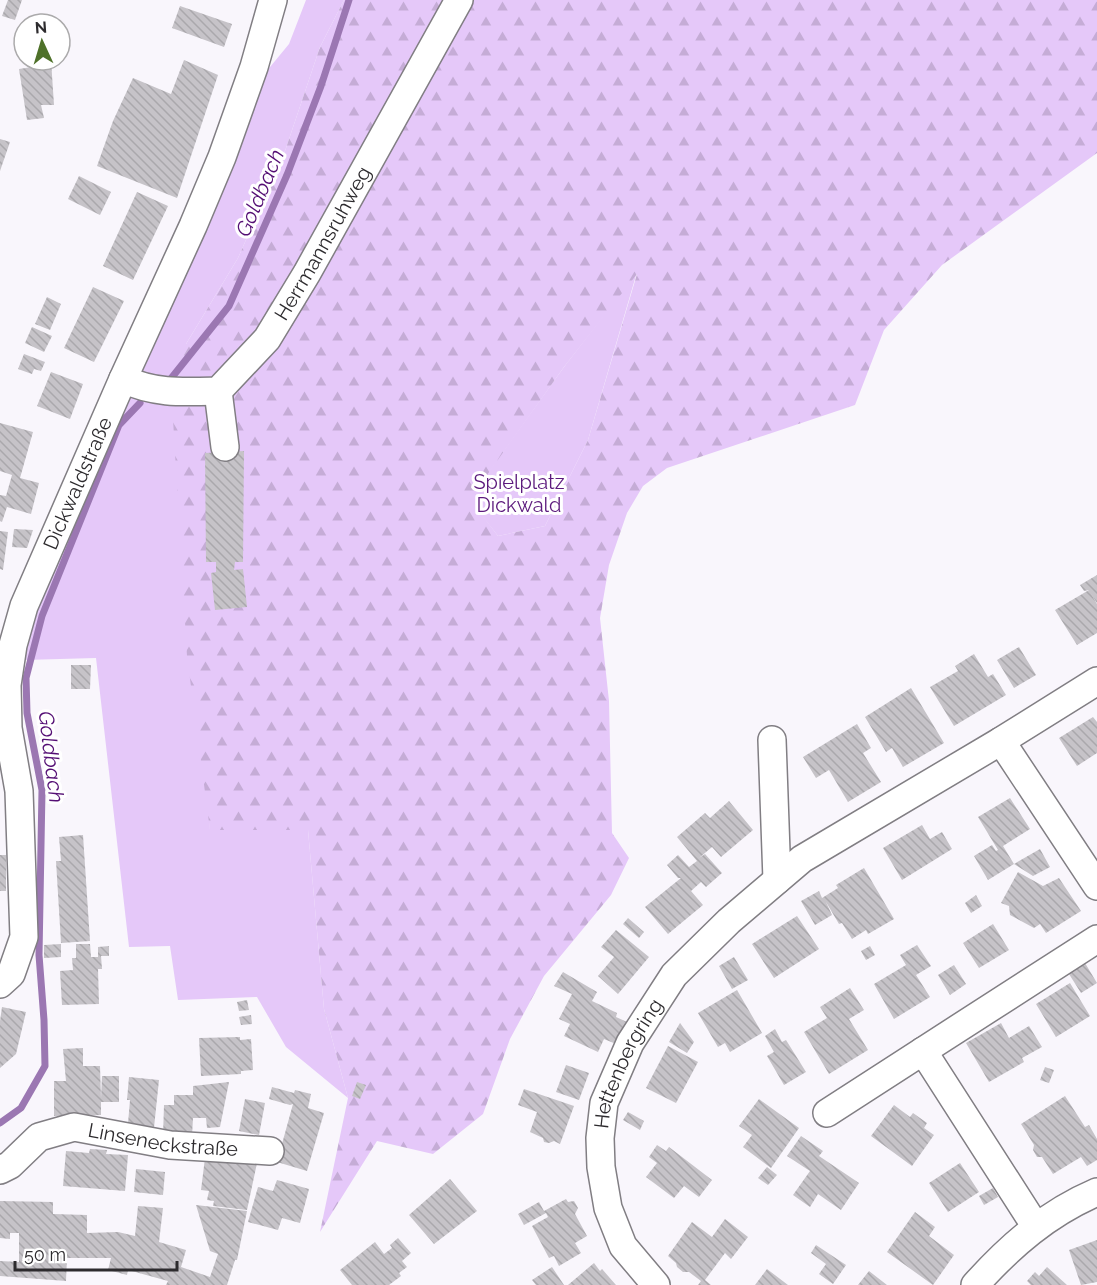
<svg xmlns="http://www.w3.org/2000/svg" width="1097" height="1285" viewBox="0 0 1097 1285" font-family="Raleway,sans-serif">
<style>
.green{fill:#e5c8f9}
.forest{fill:url(#forest-firs);fill-rule:evenodd}
.lines{fill:none;stroke-linecap:round;stroke-linejoin:round}
.stream{stroke:#9b77b2;stroke-width:7}
.building{fill:url(#building-back-hatch)}
.minor-casing{stroke:#817e83;stroke-width:30}
.minor{stroke:#fff;stroke-width:27}
.labels{text-anchor:middle;stroke-width:6;stroke-linejoin:round;paint-order:stroke}
.street-label{font-size:20px;fill:#2d2b2e;stroke:#fff}
.park-label{font-size:20px;fill:#5c1a7d;stroke:#fff}
.water-label{font-size:21px;font-style:italic;fill:#540e74;stroke:#fff}
</style>
<defs>
<pattern id="forest-firs" width="22" height="20" patternUnits="userSpaceOnUse" patternTransform="scale(1.5)"><rect width="22" height="20" fill="#e5c8f9"/><path d="M5 1l3.5 6h-7zM16 11l3.5 6h-7z" fill="#c5acd6"/></pattern>
<pattern id="building-back-hatch" width="6" height="6" patternUnits="userSpaceOnUse" patternTransform="scale(1.5)"><rect width="6" height="6" fill="#c6c3c8"/><path d="M-1 5l2 2M0 0l6 6M5-1l2 2" fill="none" stroke="#aaa8ac"/></pattern>
</defs>
<rect width="100%" height="100%" fill="#f9f6fc"/>
<path class="green" d="M306 0H344L320 47 285 151 238 258 186 344 210 830H308L324 1009 348 1098 286 1047 257 997 178 1000 170 946 129 947 96 658 24 660 39 602 190 266 244 137 261 78 289 44Z
M637 272 588 440 545 526 498 536 469 499 564 367Z"/>
<path class="forest" d="M344 0H1097V153L942 265 884 330 855 405 667 468 643 486 627 513 609 565 600 618 609 701 612 833 629 858 611 895 544 976 510 1039 483 1114 433 1154 377 1141 320 1232 348 1098 324 1009 308 830H210L187 656 172 402 186 344 238 258 285 151 320 47ZM637 274 588 440 545 526 498 536 470 499 564 367Z"/>
<g class="lines">
<path class="stream" d="M169 381 229 306 287 175 321 86 349 0
M0 1123 21 1108 45 1066 44 1020 39 955 42 790 27 713 26 678 42 616 119 425 140 403"/>
</g>
<path class="building" d="M8 0H22L15 20 2 16Z
M180 6 232 24 224 47 172 28Z
M31 60H51L54 105H41L44 118 27 120 19 69 32 67Z
M184 60 218 75 177 198 97 166 113 121 133 78 171 94Z
M0 139 10 142 0 171Z
M79 176 111 192 100 215 68 199Z
M137 192 168 206 133 280 103 266Z
M93 287 124 301 94 362 64 348Z
M47 297 61 304 50 330 35 324Z
M32 327 52 336 44 352 25 343Z
M24 354 45 362 41 371 34 369 32 374 18 369Z
M51 372 83 384 70 419 37 406Z
M0 423 33 432 20 478 39 483 31 514 7 507 2 522 0 521V495L6 496 12 475 0 471Z
M244 451 243 562H235L234 570 243 569 247 607 215 610 211 573 216 572V562H206L205 453Z
M14 529 33 530 27 548 12 547Z
M0 531 8 532 3 570 0 569Z
M1097 575V603L1091 594 1097 604V633L1077 645 1055 610 1089 590 1084 591 1080 585Z
M1019 647 1036 675 1014 688 997 660Z
M974 654 988 677 993 674 1006 695 954 726 930 687 958 671 955 666Z
M71 665H91L90 689H71Z
M911 688 944 743 903 767 892 748 886 752 865 717Z
M1093 717 1097 722V753L1077 766 1059 738Z
M857 724 871 748 863 753 881 782 848 802 829 770 816 778 803 757Z
M1010 798 1030 829 1003 846 1014 864 988 880 974 856 992 845 996 851 998 850 978 817Z
M729 801 753 830 721 857 712 847 699 858 705 854 722 873 706 887 701 882 691 891 703 905 668 934 645 907 681 878H678L667 865 678 855 689 867 697 861 677 837 705 813 710 818Z
M922 825 930 839 942 832 952 849 902 880 883 848Z
M83 835 90 941 61 943 56 861H61L59 837Z
M1040 849 1050 867 1033 876 1014 864Z
M0 855H6V891H0Z
M864 868 894 919 868 934 866 930 852 939 842 923 839 924 826 902 832 915 815 925 801 901 819 891 822 898 838 888 836 885Z
M1018 872 1043 886 1059 878 1081 911 1046 933 1040 924 1034 928 1010 915 1009 906 1001 903Z
M976 895 982 906 971 913 965 903Z
M797 916 819 949 774 978 752 944Z
M628 918 644 932 639 938 623 924Z
M993 924 1009 950 979 968 963 943Z
M616 930 649 957 618 994 598 976 614 957 601 947Z
M61 944V957L44 958V945Z
M76 944H90L91 957H98V947L109 946V956H101L102 969H98L99 1004 62 1005 60 971 73 970 72 958H76Z
M917 945 931 966 916 975 930 997 894 1019 874 984 906 965 900 955Z
M870 946 875 955 866 960 861 951Z
M734 957 748 980 732 989 719 966Z
M1085 963 1097 983 1081 993 1069 974Z
M954 965 966 984 950 995 938 975Z
M563 972 597 992 592 1001 617 1013 616 1017 627 1022 616 1044 604 1039 598 1052 564 1036 570 1024 559 1019 572 994 554 986Z
M1070 983 1090 1016 1056 1037 1036 1004Z
M850 988 864 1010 849 1019 868 1050 829 1074 804 1032 827 1018 820 1007Z
M737 990 762 1033 730 1052 725 1043 718 1047 698 1013Z
M247 1000 249 1010 239 1011 237 1002Z
M2 1007 26 1012 16 1054 0 1068V1021Z
M251 1015 252 1024 241 1025 239 1017Z
M680 1023 694 1042 687 1053 669 1042Z
M1001 1023 1009 1038 1029 1026 1042 1047 1022 1058 1024 1062 989 1082 966 1043Z
M775 1029 782 1042 786 1040 806 1072 784 1085 767 1056 774 1052 765 1036Z
M240 1037V1040L251 1039 253 1070 241 1071V1074L201 1076 199 1038Z
M668 1046 698 1062 676 1103 646 1088Z
M83 1048V1066H100L101 1098 102 1076H119V1102H101V1115L54 1116V1081H66L63 1049Z
M566 1065 589 1073 579 1100 556 1092Z
M1045 1067 1054 1070 1049 1083 1040 1080Z
M129 1077 159 1080 153 1137 127 1135 130 1100H127Z
M229 1082 220 1127 207 1128 206 1118H193L192 1136H163L164 1105H174V1095H193V1086Z
M357 1082 366 1085 360 1099 352 1096Z
M272 1087 294 1093 295 1090 311 1094 308 1108 324 1113 307 1171 277 1162 293 1104 290 1105 269 1099Z
M524 1089 574 1106 560 1144 554 1141 549 1143 544 1142 543 1138 530 1132 537 1112 518 1105Z
M1065 1096 1085 1127 1089 1125 1097 1139V1160L1087 1166 1081 1157 1053 1174 1042 1157H1037L1033 1150 1034 1145 1021 1124Z
M245 1099 265 1103 259 1135 239 1131Z
M759 1099 799 1128 771 1168 743 1147 752 1135 739 1126Z
M894 1105 910 1117 913 1113 927 1123 924 1128 934 1135 912 1166 871 1136Z
M628 1112 644 1121 640 1130 623 1120Z
M801 1136 823 1151 819 1156 859 1183 841 1210 818 1194 810 1207 793 1195 810 1171 787 1156Z
M657 1145 666 1151 669 1147 712 1180 699 1197 684 1186 674 1198 646 1177 657 1163 649 1157Z
M90 1149 107 1150 106 1154 128 1155 125 1191 63 1186 66 1151 89 1153Z
M205 1158 257 1163 247 1210 213 1206 214 1201 207 1200 209 1191 201 1190Z
M960 1163 979 1192 948 1212 929 1183Z
M767 1167 777 1175 768 1185 758 1178Z
M136 1169 165 1172 163 1195 134 1192Z
M450 1179 477 1211 434 1244 409 1215Z
M277 1180 309 1189 300 1223 282 1218 278 1230 248 1222 258 1187 273 1191Z
M993 1188 998 1197 984 1205 979 1196Z
M566 1199 568 1202 574 1201 578 1208 575 1214 587 1236 575 1243 581 1253 559 1266 554 1256 549 1258 532 1226 548 1217 546 1213 524 1225 518 1214 539 1202 544 1211Z
M0 1201 53 1202V1214L87 1215V1233L118 1232 135 1236 138 1206 163 1208 159 1242 186 1250 181 1267 210 1277 218 1254 210 1251 196 1205 247 1211 237 1260H235L227 1285H166L168 1281 128 1270 127 1275 108 1270 111 1258H67L66 1281 0 1276V1261L19 1262V1233H10V1239L0 1238Z
M915 1212 935 1227 929 1236 954 1255 933 1285 887 1252Z
M725 1219 748 1237 731 1259 725 1253 705 1280 711 1285H698L701 1281 689 1272H683L677 1267 676 1263 668 1256 692 1222 712 1237Z
M398 1238 411 1253 402 1261 407 1267 399 1273 401 1276 389 1285H352L340 1270 375 1242 384 1254 392 1248 390 1245Z
M1097 1240V1282L1081 1285 1069 1250Z
M816 1245 846 1265 833 1284 819 1274 826 1264 811 1253Z
M594 1263 600 1271 602 1269 616 1285H568Z
M552 1267 564 1285H536L532 1280Z
M1047 1267 1067 1285H1031L1027 1281 1035 1272 1039 1276Z
M767 1269 788 1285H755Z
M869 1271 887 1285H858Z"/>
<g class="lines">
<defs>
<g id="minor">
<path id="s1" d="M123 379C155 394 183 392 218 391L267 339 307 273 459 0"/>
<path d="M218 391 225 447"/>
<path d="M772 740 777 880"/>
<path d="M1001 741 1097 886"/>
<path id="s2" d="M0 984 11 974 24 937 19 791 8 728 7 685 13 645 24 606 123 379 193 226 222 157 254 67 273 0"/>
<path d="M923 1051 1097 939"/>
<path d="M827 1113 923 1051 1036 1227"/>
<path id="s3" d="M0 1170 10 1165 39 1137 74 1127 170 1145 270 1151"/>
<path id="s4" d="M656 1285 623 1246 608 1208 601 1167 600 1138 604 1103 630 1043 674 975 729 921 802 859 1001 741 1097 681"/>
<path d="M975 1285C1011 1245 1048 1213 1097 1192"/>
</g>
</defs>
<use href="#minor" class="minor-casing"/>
<use href="#minor" class="minor"/>
</g>
<g class="labels">
<g class="street-label">
<text dy="7" stroke="none"><textPath href="#s1" startOffset="279">Herrmannsruhweg</textPath></text>
<text dy="7" stroke="none"><textPath href="#s2" startOffset="522">Dickwaldstraße</textPath></text>
<text dy="7" stroke="none"><textPath href="#s4" startOffset="243">Hettenbergring</textPath></text>
<text dy="7" stroke="none"><textPath href="#s3" startOffset="178">Linseneckstraße</textPath></text>
</g>
<g class="park-label">
<text x="519" y="489">Spielplatz<tspan x="519" dy="23">Dickwald</tspan></text>
</g>
<g class="water-label">
<text transform="translate(260 193) rotate(-67)" y="7">Goldbach</text>
<text transform="translate(51 757) rotate(83)" y="7">Goldbach</text>
</g>
</g>
<g transform="translate(42 42) rotate(356)"><circle r="28" fill="#ffffff" stroke="#abaaab" stroke-width="1.5"/>
<path d="M0-4.5L10 22L0 15L-10 22Z" fill="#4e7129"/>
<text y="-9" font-size="16" font-weight="bold" text-anchor="middle" fill="#2d2b2e">N</text>
</g>
<path d="M15 1261v9h162v-9" fill="none" stroke="#2d2b2e" stroke-width="3"/>
<text x="24" y="1261" font-size="18" fill="#2d2b2e" stroke="#ffffff" stroke-width="4.5" paint-order="stroke">50 m</text>
</svg>
